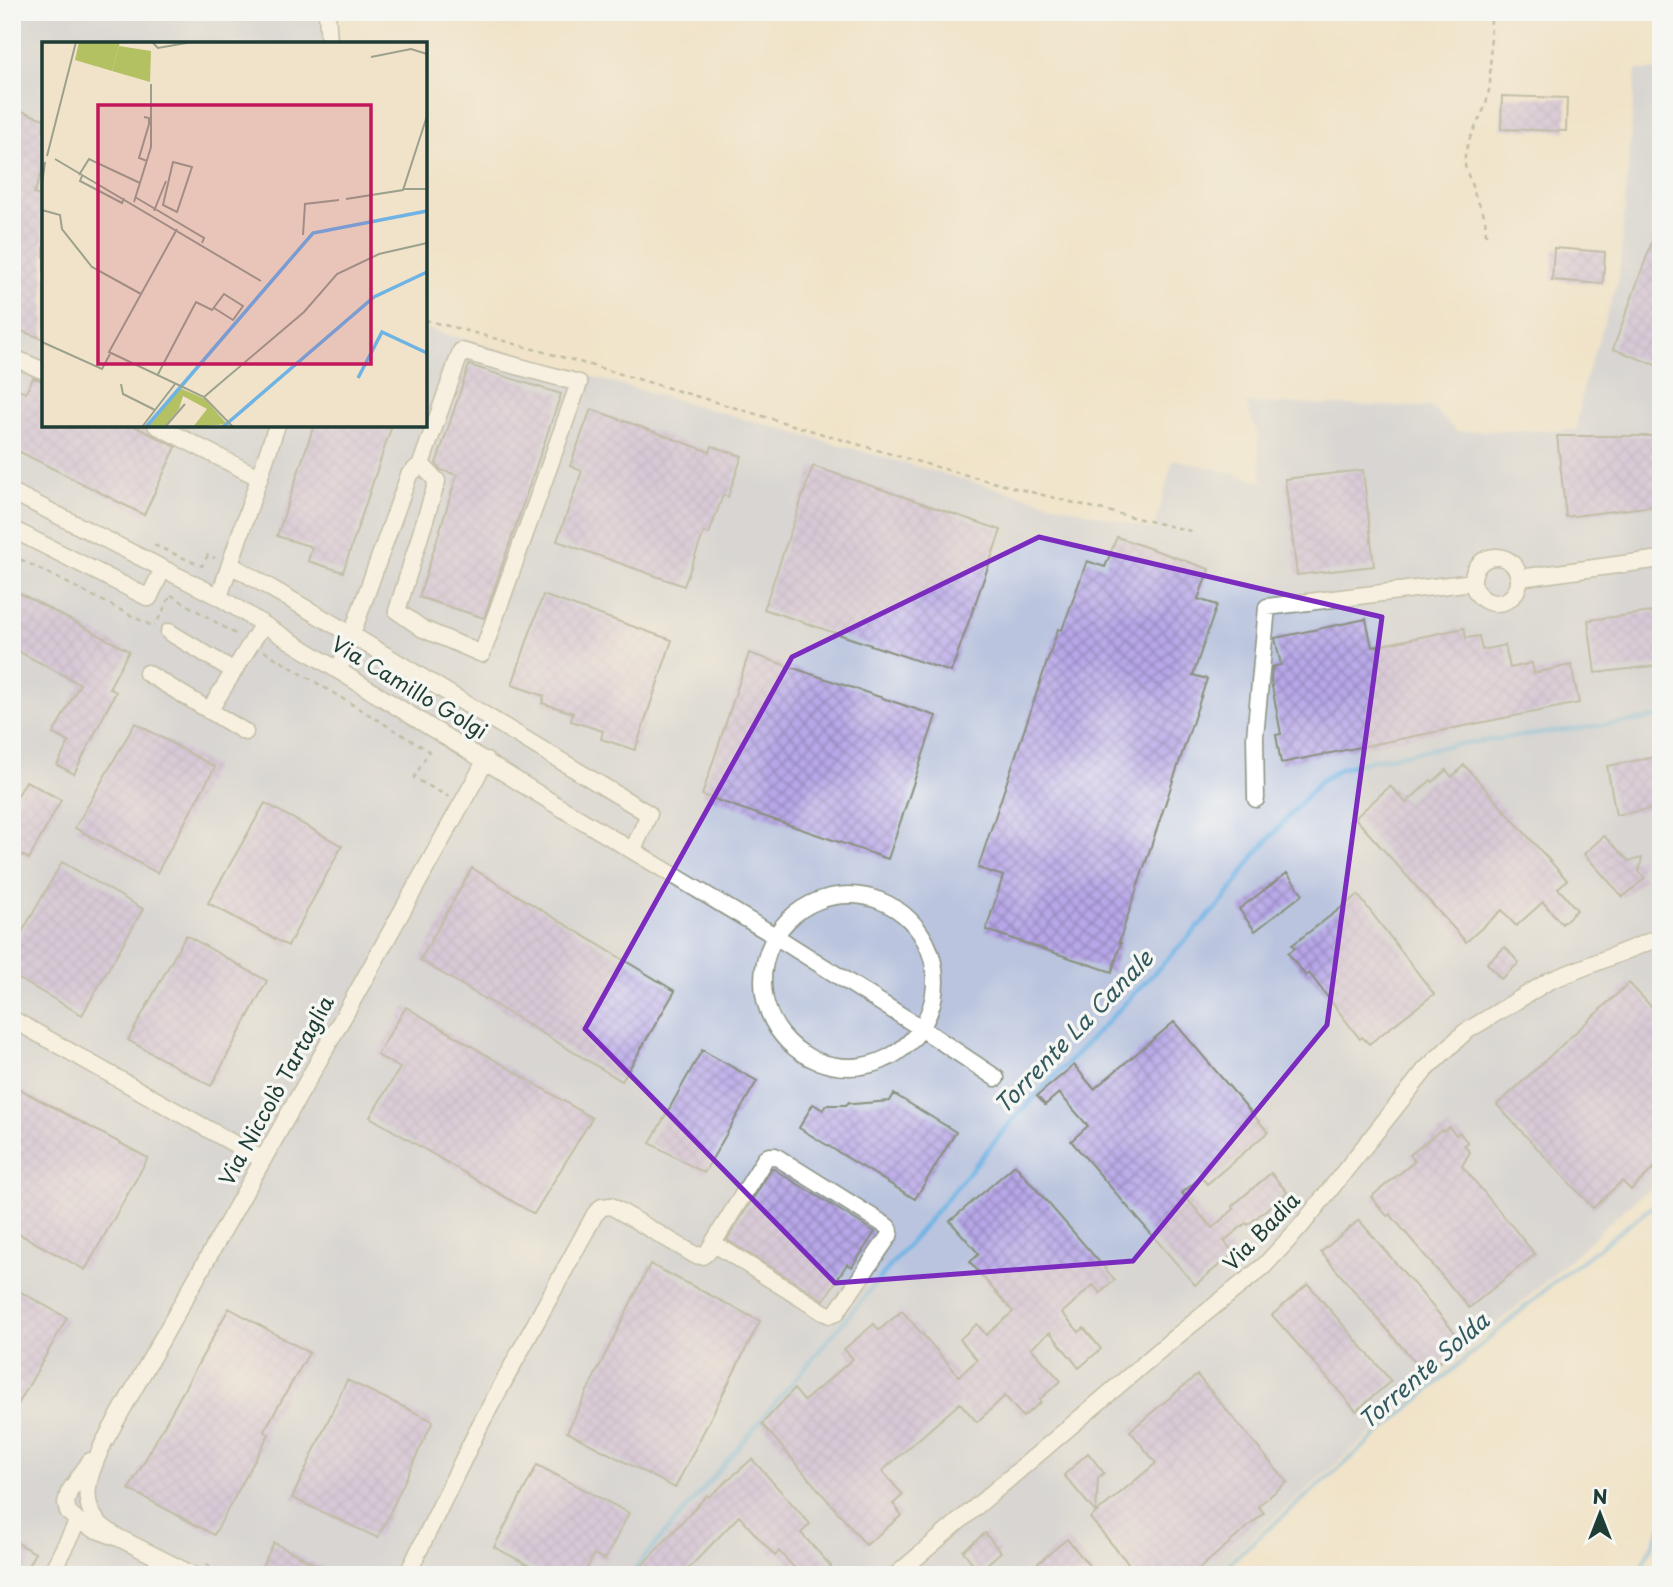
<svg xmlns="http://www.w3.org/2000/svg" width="1673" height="1587" viewBox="0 0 1673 1587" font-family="'Playpen Sans',sans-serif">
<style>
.industrial{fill:#bac4de}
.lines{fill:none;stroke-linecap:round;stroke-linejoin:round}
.stream{stroke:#6eb3e4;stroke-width:4.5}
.building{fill:url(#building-cross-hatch)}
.minor-casing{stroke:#88907e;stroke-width:19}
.path{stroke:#88907e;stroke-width:2.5;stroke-dasharray:5 5;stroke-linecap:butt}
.minor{stroke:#fff;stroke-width:16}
.marked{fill:none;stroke:#7b2cbf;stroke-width:5;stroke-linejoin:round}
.labels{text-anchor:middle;stroke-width:7;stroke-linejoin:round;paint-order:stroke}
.street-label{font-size:21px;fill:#1f3d34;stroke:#f6f6f2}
.water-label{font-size:23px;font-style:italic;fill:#335a60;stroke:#f6f6f2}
.inset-river{fill:none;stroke:#6eb3e4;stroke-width:3.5}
.inset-road{fill:none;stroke:#9ca18d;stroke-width:2}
.view{fill:#c2185b;fill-opacity:0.15;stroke:#c2185b;stroke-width:3.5}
.inset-edge{fill:none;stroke:#1f3d34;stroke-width:3.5}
</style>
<defs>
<pattern id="building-cross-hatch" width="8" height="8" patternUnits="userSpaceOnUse" patternTransform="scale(1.75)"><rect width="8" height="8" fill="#b8a7e8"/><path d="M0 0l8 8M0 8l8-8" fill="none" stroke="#9589bd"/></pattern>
</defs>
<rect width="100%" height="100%" fill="#f6f6f2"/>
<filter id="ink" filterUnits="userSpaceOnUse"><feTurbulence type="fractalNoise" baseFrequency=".0143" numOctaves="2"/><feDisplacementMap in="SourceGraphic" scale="14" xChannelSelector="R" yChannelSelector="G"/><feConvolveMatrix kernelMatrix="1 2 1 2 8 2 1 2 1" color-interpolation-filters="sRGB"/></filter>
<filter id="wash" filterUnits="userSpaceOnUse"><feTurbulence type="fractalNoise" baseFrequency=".00686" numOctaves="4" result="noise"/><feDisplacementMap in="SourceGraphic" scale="28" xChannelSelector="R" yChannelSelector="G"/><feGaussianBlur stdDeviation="1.57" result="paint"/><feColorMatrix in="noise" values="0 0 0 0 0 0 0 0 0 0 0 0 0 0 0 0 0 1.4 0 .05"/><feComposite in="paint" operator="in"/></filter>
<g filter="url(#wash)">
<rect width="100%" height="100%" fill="#f0e3c9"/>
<path class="industrial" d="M12 12H336L339 44H44V425H425V328L593 377 976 483 1154 530 1173 459 1238 474 1262 482 1257 432 1246 403 1432 407 1456 431 1576 430 1583 387 1619 277 1636 70 1661 71V1182L1632 1202 1553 1275 1209 1575H12Z"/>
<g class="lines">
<path class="stream" d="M629 1575 694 1500 1011 1122 1224 900 1254 856 1319 782 1340 769 1370 761 1452 745 1635 721 1661 716
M1215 1575 1554 1282 1661 1200
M1637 1575 1661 1528"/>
</g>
<g id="blocks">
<path class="building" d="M1502 96 1567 98 1566 131 1501 129Z
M12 108 44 119V166L34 194 44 198V339L12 328Z
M1659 223 1661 224V367L1613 349Z
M1554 248 1605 252 1603 284 1552 280Z
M469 365 561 394 484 618 419 597 457 475 441 470 436 464Z
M33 378 44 381V425H132L176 447 144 515 12 448V386L26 393Z
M591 409 710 452 712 446 742 456 728 497 723 495 709 534 704 532 684 586 557 541 582 471 570 466Z
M314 425H392L343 572 308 561 312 547 277 536Z
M1557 436H1661V505L1566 517Z
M813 466 1001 530 951 672 764 609Z
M1363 470 1374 566 1297 575 1285 479Z
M1117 537 1209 569 1198 599 1217 605 1193 675 1207 679 1119 942 1121 943 1112 972 986 930 1003 876 978 868 1058 629 1062 630 1087 561 1105 567Z
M12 589 129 651 109 688 116 692 74 774 57 765 69 742 53 734 80 684 12 648Z
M543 595 672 640 635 750 601 739 603 731 571 721 573 713 542 703 544 696 512 685Z
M1661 611V665L1595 673 1588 620Z
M1366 619 1372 647 1464 628 1466 638 1479 636 1482 650 1505 645 1510 668 1532 663 1534 673 1571 665 1579 703 1281 763 1276 735 1281 734 1271 681 1272 667 1281 665 1275 638Z
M749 653 936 716 888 859 702 795Z
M135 723 215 767 157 873 75 828Z
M1661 756V807L1616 815 1607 766Z
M1464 765 1567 880 1558 888 1577 910 1562 924 1543 902 1516 926 1502 910 1466 942 1355 818 1390 786 1406 803 1431 780 1433 782 1446 770 1452 777Z
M26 781 61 800 29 859 12 850V806Z
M265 803 342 846 288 946 208 903Z
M1604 836 1629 861 1642 858 1639 872 1645 878 1623 897 1584 854Z
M62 862 143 909 82 1015 12 975V950Z
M472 868 675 991 622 1081 420 960Z
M1287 873 1303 894 1255 931 1239 909Z
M1358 895 1434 994 1369 1044 1362 1037 1360 1039 1309 973 1306 976 1288 953 1295 948 1292 945Z
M186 935 267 981 211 1086 128 1040Z
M1505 947 1519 963 1501 979 1487 963Z
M1629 983 1661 1017V1161L1631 1190 1622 1181 1593 1208 1497 1105Z
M406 1007 592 1118 534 1214 370 1117 400 1068 377 1055Z
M1174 1022 1268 1132 1207 1184 1201 1177 1182 1193 1212 1228 1234 1209 1232 1206 1271 1173 1287 1192 1248 1225 1246 1223 1224 1241 1234 1253 1195 1285 1071 1141 1088 1126 1059 1093 1045 1105 1037 1096 1074 1065 1094 1089Z
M702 1050 757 1081 704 1173 650 1143Z
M12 1085 148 1158 85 1270 12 1230Z
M894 1094 956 1132 915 1199 799 1128 813 1104 823 1110 826 1105H846L849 1102 853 1104 890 1101Z
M1449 1127 1456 1135 1459 1132 1468 1143 1464 1145 1470 1152 1462 1166 1535 1254 1469 1308 1390 1214 1387 1216 1371 1197 1415 1161 1410 1155 1441 1130 1443 1131Z
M1015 1165 1115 1280 1100 1293 1093 1285 1062 1313 1079 1332 1084 1328 1101 1349 1079 1368 1050 1332 1031 1348 1061 1381 1039 1400 1041 1402 1023 1417 1005 1396 977 1422 960 1403 882 1471 903 1495 893 1504 902 1515 866 1545 762 1424 794 1389 804 1401 853 1359 844 1349 874 1324 879 1330 902 1311 959 1376 977 1360 960 1339 977 1324 986 1335 1013 1312 970 1262 979 1254 950 1221Z
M772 1168 875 1232 852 1267 847 1264 824 1300 727 1240Z
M1359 1220 1463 1342 1425 1374 1321 1252Z
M650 1264 760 1321 675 1488 567 1432Z
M1308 1284 1391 1381 1356 1411 1272 1315Z
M12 1287 67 1318 12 1415Z
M229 1308 309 1353 264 1431 269 1434 214 1535 129 1489Z
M1197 1375 1287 1482 1258 1506 1264 1513 1192 1575H1138L1090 1518 1096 1513 1064 1475 1088 1453 1104 1473 1098 1478 1096 1513 1156 1463 1130 1431Z
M347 1380 433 1421 378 1538 292 1498Z
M752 1459 810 1524 801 1533 831 1566 822 1575H801L779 1551 775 1556 739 1516 682 1575H633L707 1495 709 1497Z
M537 1465 629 1513 605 1560 594 1554 584 1575H547L494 1547Z
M985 1533 1001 1552 979 1571 963 1551Z
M1067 1539 1097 1575H1024Z
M12 1540 35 1553 23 1575H12Z
M274 1543 337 1575H275L261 1568Z"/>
</g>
</g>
<g filter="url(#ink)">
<use href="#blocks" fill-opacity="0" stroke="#88907e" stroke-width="2"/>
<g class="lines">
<defs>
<path id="minor" d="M327 12 329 44
M461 351 579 383 482 654 423 629 397 611 437 481 421 464Z
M12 357 44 371
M156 425 260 478
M12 492 219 597 558 806 775 936 921 1028 996 1078
M12 529 149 598 163 568
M1473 580a23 23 0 1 1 46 0a23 23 0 1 1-46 0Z
M231 565 352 635 649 814 633 850
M1520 578 1661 559
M219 597 277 425
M169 632 234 671
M339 670 409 475 421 464
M147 673 245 732
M209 711 263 624
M1256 799 1255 737 1267 607 1473 582
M763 981a86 86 0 1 1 172 0a86 86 0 1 1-172 0Z
M12 1019 263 1160
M90 1461 69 1492 66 1503 68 1512 78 1521 94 1529 119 1538 193 1575
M119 1538C112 1533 102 1528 97 1521 77 1497 93 1466 104 1442L345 1014 486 760
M50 1575 78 1521
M407 1575 480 1425 595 1214 602 1207 611 1206 695 1255 702 1256 708 1252 713 1243 765 1159 769 1156H775L885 1225C890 1228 891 1230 889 1236L836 1313 830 1315 823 1312 713 1243
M896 1575 1167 1344 1264 1266 1301 1226 1426 1069 1465 1032 1549 981 1661 937"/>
</defs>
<use href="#minor" class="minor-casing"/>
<path class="path" d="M341 15 352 12
M1486 235 1485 217 1475 195 1465 166V153L1469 140 1486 105 1490 85 1491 12
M425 320C574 358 720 404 867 447 975 479 1085 506 1195 532
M154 545 202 566 208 555 215 558
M12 555 154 627 155 626
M171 595 237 635
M158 620 171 595
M264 651 429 751 414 778 449 797
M206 1564 221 1572"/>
<use href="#minor" class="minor"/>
</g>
</g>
<path d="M0 0H1673V1587H0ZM1039 537 1382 617 1327 1025 1133 1261 835 1283 585 1029 792 657Z" fill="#f0e3c9" fill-opacity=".55" fill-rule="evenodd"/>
<path class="marked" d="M1039 537 1382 617 1327 1025 1133 1261 835 1283 585 1029 792 657Z"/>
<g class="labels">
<g class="street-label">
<text transform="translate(409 688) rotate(31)" y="7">Via Camillo Golgi</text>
<text transform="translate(277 1091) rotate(-61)" y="7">Via Niccolò Tartaglia</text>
<text transform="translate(1262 1232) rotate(-46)" y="7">Via Badia</text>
</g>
<g class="water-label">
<text transform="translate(1074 1032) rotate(-46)" y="8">Torrente La Canale</text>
<text transform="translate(1424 1371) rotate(-41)" y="8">Torrente Solda</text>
</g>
</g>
<g transform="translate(42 42)">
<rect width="385" height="385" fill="#f0e3c9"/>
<path d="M77 4 109 9 108 40 70 29Z" fill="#b3c163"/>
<path d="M37 0H78L70 29 33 18ZM138 346 163 357 185 382 151 385 165 367 141 354 137 367 122 385H106Z" fill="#b3c163"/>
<path class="inset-river" d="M316 336 340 290 385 311M104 385 271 191 385 169M181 385 332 255 385 230"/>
<path class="inset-road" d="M110 0 116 6 150 0M329 15 369 7 385 12M102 75 107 76V82L97 116 105 119M5 114 34 0M13 117 219 239M131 120 150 125 135 170 121 163ZM37 133 47 117 98 141M40 134 38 139 80 161 82 156M0 142 3 120M362 147H385M93 155 162 196 160 201M304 157 361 148 385 74M92 160 109 105V42M0 168 18 173 20 187 50 225 99 252M112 169 124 139M135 187 67 310 162 355 191 385M261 193 263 162 297 158M0 300 60 327 68 312M115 334 154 260 170 268 182 252 201 264 191 278 172 266M79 342 81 352 113 368M162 355 262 270 295 232 337 212 385 201M100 385 133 342M123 385 143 362"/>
<path class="view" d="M56 63H329V322H56Z"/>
<rect width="385" height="385" class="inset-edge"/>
</g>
<rect width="1673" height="1587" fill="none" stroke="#f6f6f2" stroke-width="42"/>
<g transform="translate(1600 1514)" stroke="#f6f6f2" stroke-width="5" paint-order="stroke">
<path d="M0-5L12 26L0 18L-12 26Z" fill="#1f3d34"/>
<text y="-10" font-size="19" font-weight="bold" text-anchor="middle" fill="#1f3d34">N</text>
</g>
</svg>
